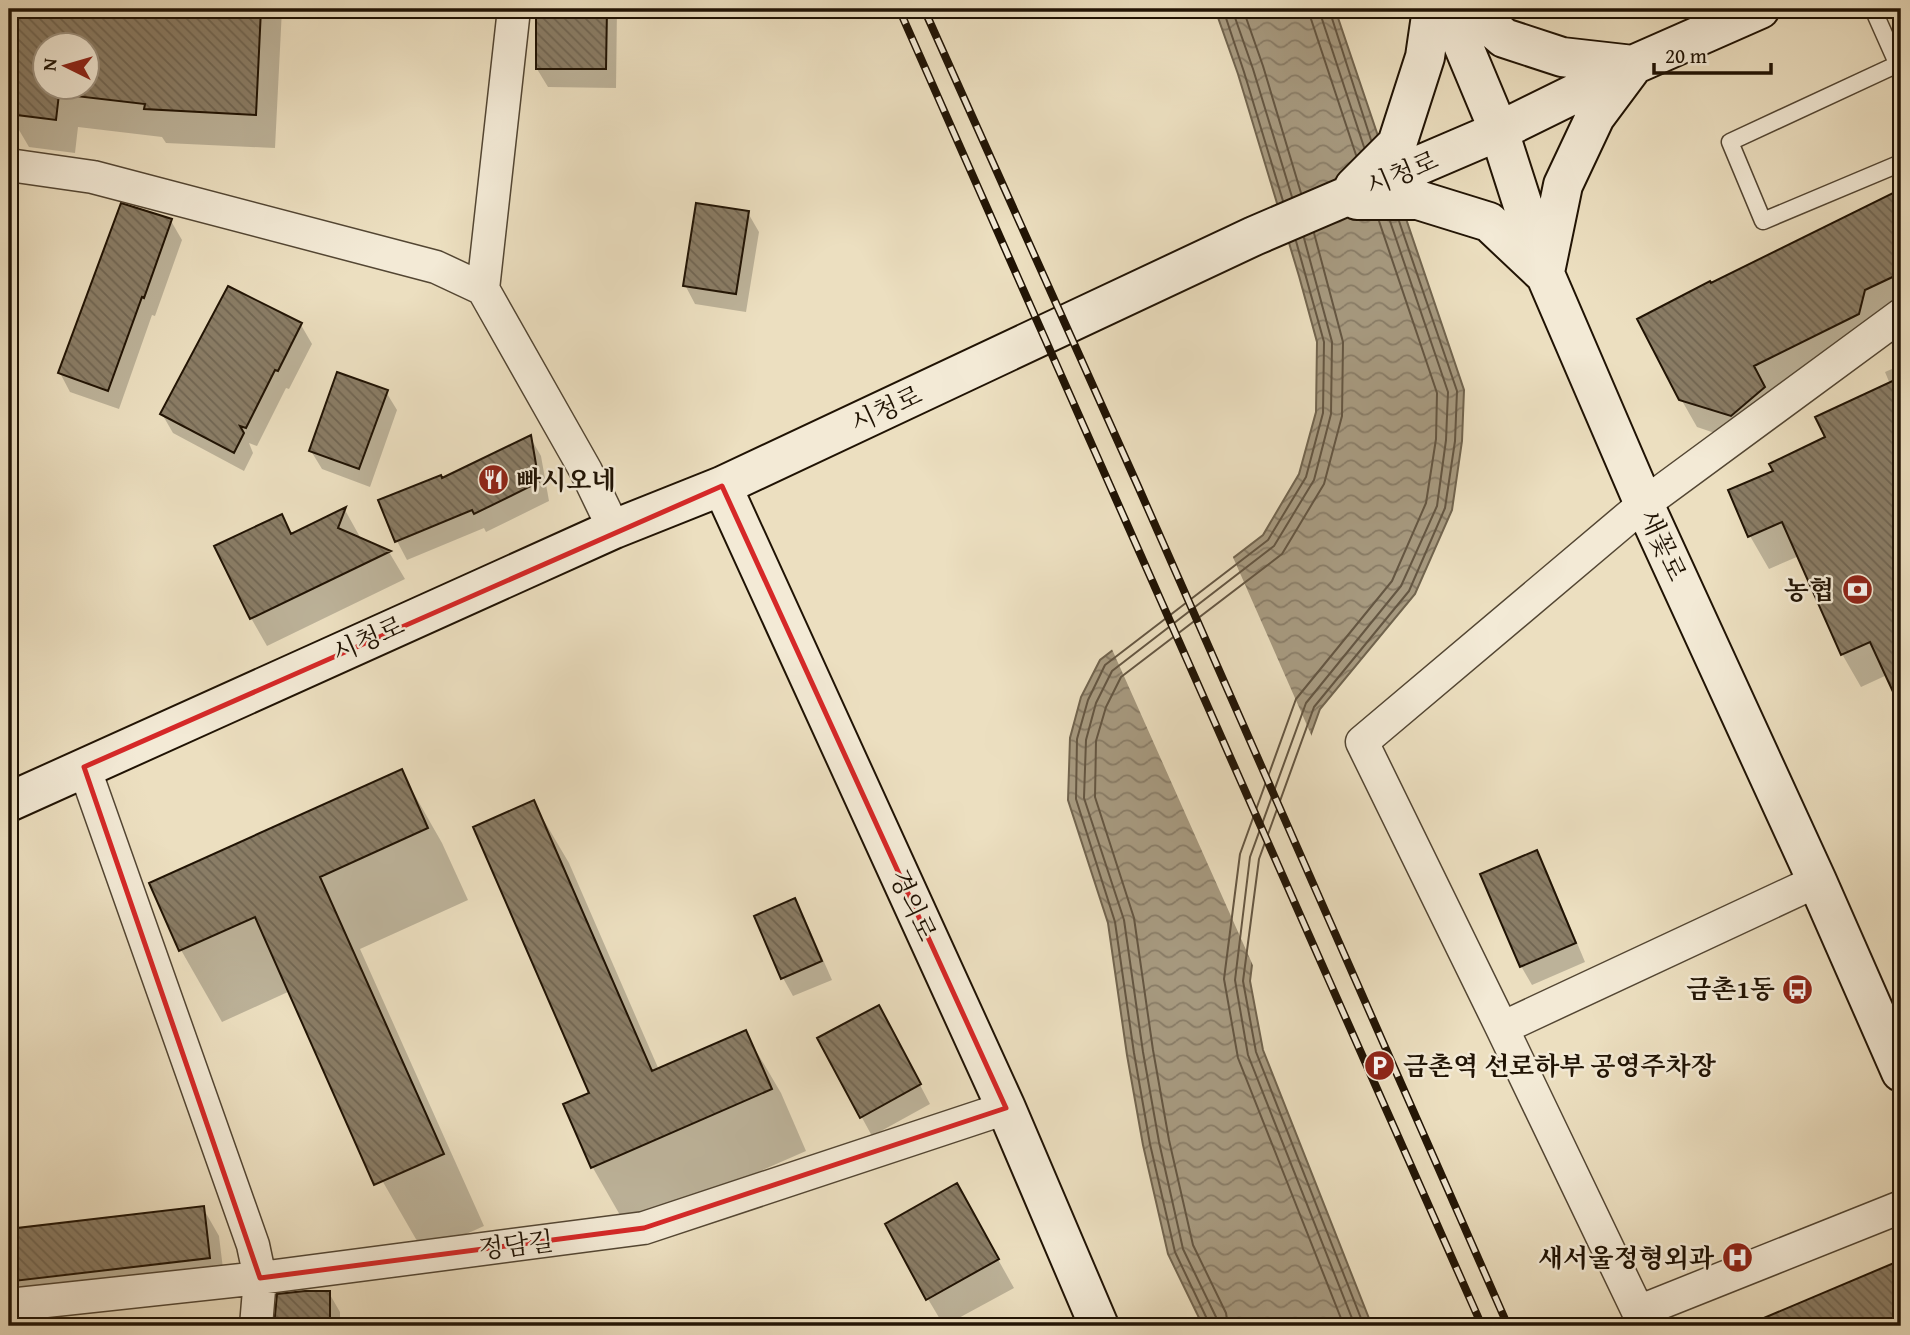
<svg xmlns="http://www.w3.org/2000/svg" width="1910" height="1335" viewBox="0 0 1910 1335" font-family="'Gentium Book Plus','Noto Serif KR',serif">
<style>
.water{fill:url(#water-waves);stroke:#71644e;stroke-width:2}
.pier{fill:#ecdfc0}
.shadow{fill:#0003;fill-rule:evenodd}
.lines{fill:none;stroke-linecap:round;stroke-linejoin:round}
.shore{stroke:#645642;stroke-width:2}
.building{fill:url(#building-back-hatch);stroke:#201304;stroke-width:2;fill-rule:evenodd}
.lane-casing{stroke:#534633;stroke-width:19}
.street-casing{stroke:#534633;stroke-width:35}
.secondary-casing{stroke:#201304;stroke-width:42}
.lane{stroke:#f3ead6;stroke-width:16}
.street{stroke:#f3ead6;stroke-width:32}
.secondary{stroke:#f3ead6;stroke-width:38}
.rail-casing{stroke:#201304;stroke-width:8}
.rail{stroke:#f3ead6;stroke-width:5;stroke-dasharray:16;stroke-linecap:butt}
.marked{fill:none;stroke:#d62828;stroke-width:5;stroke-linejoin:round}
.labels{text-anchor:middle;stroke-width:5;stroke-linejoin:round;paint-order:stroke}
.street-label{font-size:26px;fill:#201304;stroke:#f3ead6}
.poi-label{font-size:26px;font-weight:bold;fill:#201304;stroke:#f3ead6;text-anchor:end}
</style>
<defs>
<pattern id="water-waves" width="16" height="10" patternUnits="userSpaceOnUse" patternTransform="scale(1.75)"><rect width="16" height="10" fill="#a79a80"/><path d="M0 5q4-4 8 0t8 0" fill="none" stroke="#887c67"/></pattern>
<pattern id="building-back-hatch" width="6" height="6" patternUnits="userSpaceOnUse" patternTransform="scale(1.75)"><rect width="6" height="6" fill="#8a7d66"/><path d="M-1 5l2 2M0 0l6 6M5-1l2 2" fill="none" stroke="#706552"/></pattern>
</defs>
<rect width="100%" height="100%" fill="#ecdfc0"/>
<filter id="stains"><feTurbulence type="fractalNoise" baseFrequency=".00286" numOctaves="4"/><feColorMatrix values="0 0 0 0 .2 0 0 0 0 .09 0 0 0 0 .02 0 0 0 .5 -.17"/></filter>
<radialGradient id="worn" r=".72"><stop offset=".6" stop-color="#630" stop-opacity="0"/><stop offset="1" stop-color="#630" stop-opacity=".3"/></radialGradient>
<path class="water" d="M1215 9H1335L1464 390 1462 441 1452 510 1415 594 1320 709 1265 861 1250 981 1263 1050 1372 1326H1203L1168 1254 1143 1145 1127 1055 1108 923 1068 800 1070 738 1081 697 1100 660 1263 535 1299 474 1316 412 1317 342 1299 276 1238 74Z"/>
<path class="pier" d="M1232 555 1313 739 1269 862 1255 970 1111 647Z"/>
<path class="shadow" d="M21 9H282L275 148 166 143 162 137 78 127 75 153 29 147 9 113ZM46 46H88V88H46Z
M538 9H617L616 88 548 87 537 69Z
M1901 191V308L1747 444 1697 427 1681 399 1710 285Z
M748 213 759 232 746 312 695 304 685 285Z
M171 221 182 240 155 316 152 315 119 409 70 392 60 373Z
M301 325 312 344 289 389 286 388 257 446 249 443 253 453 244 471 173 433 162 414Z
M1901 365V705L1887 675 1861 687 1842 654 1799 556 1769 569 1750 536 1730 491 1775 472 1827 438 1890 384 1885 372Z
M386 392 397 410 370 487 322 469 311 451Z
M530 437 541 456 549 501 486 532 484 528 407 560 397 541 380 501 442 480Z
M345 510 360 537V539L389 552 405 579 267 646 251 618 281 516 292 535Z
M401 771 442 843 468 900 360 949 484 1226 424 1253 383 1182 382 1168 290 991 222 1022 181 950 151 884Z
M533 802 569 863 659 1070 745 1032 781 1093 806 1151 628 1229 593 1168 566 1105 591 1094Z
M1536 852 1547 871 1585 962 1532 985 1521 966Z
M795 900 805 919 832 980 793 996 783 978Z
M889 1026 930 1104 872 1136 819 1039Z
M203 1208 219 1236 225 1285 32 1308 16 1280Z
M972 1213 1014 1288 944 1326 928 1299Z
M1901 1261V1326H1779L1774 1316Z
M329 1293 340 1312V1326H276L279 1296Z
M524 1320 527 1326H429Z"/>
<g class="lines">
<path class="shore" d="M1223 9 1244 72 1283 201
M1232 9 1253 69 1292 197
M1243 9 1263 66 1301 193
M1309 9 1311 19 1356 155
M1320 9 1321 16 1364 147
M1329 9 1371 140
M1209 1326 1208 1321 1175 1252 1150 1144 1134 1053 1115 922 1076 799 1077 739 1088 700 1105 665 1268 540 1306 477 1323 413 1324 342 1296 241
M1217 1326 1216 1317 1183 1249 1159 1142 1143 1052 1124 920 1084 798 1086 740 1096 703 1112 671 1274 546 1314 480 1331 414 1332 342 1304 238
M1228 1326 1226 1313 1193 1245 1169 1140 1153 1050 1134 918 1095 797 1096 741 1106 707 1121 677 1282 554 1324 484 1342 416 1343 342 1314 233
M1344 1326 1238 1058 1224 979 1240 854 1296 699 1392 581 1426 503 1436 439 1437 393 1379 221
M1355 1326 1248 1055 1235 980 1250 857 1306 703 1401 586 1437 506 1446 440 1448 392 1390 221
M1364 1326 1256 1052 1243 981 1259 859 1314 707 1409 591 1445 508 1455 441 1457 391 1399 221"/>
</g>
<path class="building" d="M19 9H261L256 115 144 109 145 104 59 94 56 120 9 114V99ZM46 46H88V88H46Z
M536 9H607L606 69H536Z
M1901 189V273L1865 290 1859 314 1754 366 1765 387 1731 416 1679 400 1637 319 1710 281 1711 283Z
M121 203 172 219 144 298 142 297 108 391 58 373Z
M696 203 749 211 736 294 683 286Z
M228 286 302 323 278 371 275 370 246 428 240 426 244 433 234 453 160 414Z
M337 372 388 390 359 469 309 451Z
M1901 377V709L1870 642 1841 655 1782 522 1748 537 1728 490 1773 471 1769 464 1825 437 1815 417Z
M531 435 539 482 474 514 472 510 395 542 378 500 441 475 442 478Z
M346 507 338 528 391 551 250 619 214 546 282 514 291 534Z
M402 769 428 828 320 877 444 1154 374 1185 255 917 179 951 149 883Z
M534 800 652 1071 746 1030 772 1089 591 1168 563 1104 589 1093 473 827Z
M1537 850 1576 943 1520 967 1480 874Z
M795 898 822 961 781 979 754 916Z
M879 1005 921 1084 860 1118 817 1038Z
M957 1183 999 1259 926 1300 885 1224Z
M204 1206 210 1258 14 1281 9 1229Z
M1901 1260V1326H1745Z
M305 1291H330V1326H274L277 1294Z"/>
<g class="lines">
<defs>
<path id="lane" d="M1873 9 1901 72
M1898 64 1730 142 1763 221 1901 163"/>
<path id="street" d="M9 165 93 177 436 267 483 289 586 471 614 529
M483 289 514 9
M84 767 253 1245 260 1278 256 1326
M1502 1028 1817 881
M9 1305 260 1278 644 1228 1006 1108
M1638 1312 1901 1207
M1645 1326 1502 1028 1362 742 1644 504 1901 315"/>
<path id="secondary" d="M1448 9 1499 131 1545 274 1644 504 1817 881 1901 1072
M1470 9 1504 38 1562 57 1633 65
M1354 187 1397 144 1425 57 1432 9
M1357 200H1418L1489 222 1543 273
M1545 272 1563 185 1595 117 1630 70
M722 486 1006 1108 1099 1326
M9 802 614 529 722 486 1254 236 1499 131 1633 65 1760 9"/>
</defs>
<use href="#lane" class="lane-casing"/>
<use href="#street" class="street-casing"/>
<use href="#secondary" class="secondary-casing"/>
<use href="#lane" class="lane"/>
<use href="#street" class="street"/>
<use href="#secondary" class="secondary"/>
<defs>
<path id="rail" d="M899 9 1482 1326
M924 9 1137 484 1508 1326"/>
</defs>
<use href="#rail" class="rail-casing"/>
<use href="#rail" class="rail"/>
</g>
<path class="marked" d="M722 486 1006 1108 644 1228 260 1278 84 767Z"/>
<defs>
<symbol id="restaurant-disc" viewBox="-11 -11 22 22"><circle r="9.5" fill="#8f2418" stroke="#f3ead6"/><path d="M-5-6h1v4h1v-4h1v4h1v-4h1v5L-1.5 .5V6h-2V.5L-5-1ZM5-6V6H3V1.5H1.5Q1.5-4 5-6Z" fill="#fff"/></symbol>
<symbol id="bank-disc" viewBox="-11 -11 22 22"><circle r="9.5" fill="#8f2418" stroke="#f3ead6"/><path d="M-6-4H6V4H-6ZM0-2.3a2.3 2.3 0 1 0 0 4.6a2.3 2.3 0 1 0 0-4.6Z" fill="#fff"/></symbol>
<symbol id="bus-disc" viewBox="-11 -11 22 22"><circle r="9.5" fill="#8f2418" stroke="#f3ead6"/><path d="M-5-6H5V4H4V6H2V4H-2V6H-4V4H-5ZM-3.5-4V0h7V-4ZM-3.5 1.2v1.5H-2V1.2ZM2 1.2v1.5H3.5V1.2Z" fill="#fff"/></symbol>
<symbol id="parking-disc" viewBox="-11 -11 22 22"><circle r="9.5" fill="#8f2418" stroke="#f3ead6"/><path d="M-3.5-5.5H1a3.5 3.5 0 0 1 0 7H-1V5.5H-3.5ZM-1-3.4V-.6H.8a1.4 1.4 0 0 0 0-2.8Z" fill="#fff"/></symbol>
<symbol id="hospital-disc" viewBox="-11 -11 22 22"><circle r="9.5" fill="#8f2418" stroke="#f3ead6"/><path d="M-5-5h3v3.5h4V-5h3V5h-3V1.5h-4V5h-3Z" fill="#fff"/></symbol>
</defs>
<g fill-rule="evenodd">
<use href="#restaurant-disc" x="476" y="462" width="35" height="35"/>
<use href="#bank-disc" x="1840" y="572" width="35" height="35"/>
<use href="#bus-disc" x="1780" y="972" width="35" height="35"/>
<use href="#parking-disc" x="1362" y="1048" width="35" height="35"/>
<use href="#hospital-disc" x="1720" y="1240" width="35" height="35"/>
</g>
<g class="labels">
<g class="street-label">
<text transform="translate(1402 173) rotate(-23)" y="9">시청로</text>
<text transform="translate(886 409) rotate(-25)" y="9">시청로</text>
<text transform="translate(1663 545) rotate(65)" y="9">새꽃로</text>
<text transform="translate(368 639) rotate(-24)" y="9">시청로</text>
<text transform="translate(913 905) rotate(65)" y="9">경의로</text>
<text transform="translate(516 1245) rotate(-7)" y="9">정담길</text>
</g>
<g class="poi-label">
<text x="516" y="489" text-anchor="start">빠시오네</text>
<text x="1834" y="599">농협</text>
<text x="1775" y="998">금촌1동</text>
<text x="1403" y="1075" text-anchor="start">금촌역 선로하부 공영주차장</text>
<text x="1714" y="1267">새서울정형외과</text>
</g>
</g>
<rect width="1910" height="1335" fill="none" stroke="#ecdfc0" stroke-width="35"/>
<rect x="10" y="10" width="1889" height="1314" fill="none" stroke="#201304" stroke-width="3.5"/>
<rect x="18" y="18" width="1875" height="1300" fill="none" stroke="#201304" stroke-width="2"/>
<g transform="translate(66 66) rotate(275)"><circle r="33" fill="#f3ead6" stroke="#9f9482" stroke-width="2"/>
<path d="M0-5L12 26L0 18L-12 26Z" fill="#8f2418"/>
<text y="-10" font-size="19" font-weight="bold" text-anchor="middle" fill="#201304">N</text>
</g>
<path d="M1654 63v10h117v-10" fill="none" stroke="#201304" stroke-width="3.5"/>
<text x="1665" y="63" font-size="21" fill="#201304" stroke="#f3ead6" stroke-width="5" paint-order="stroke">20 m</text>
<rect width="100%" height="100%" filter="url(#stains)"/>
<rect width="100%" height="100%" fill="url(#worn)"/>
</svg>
